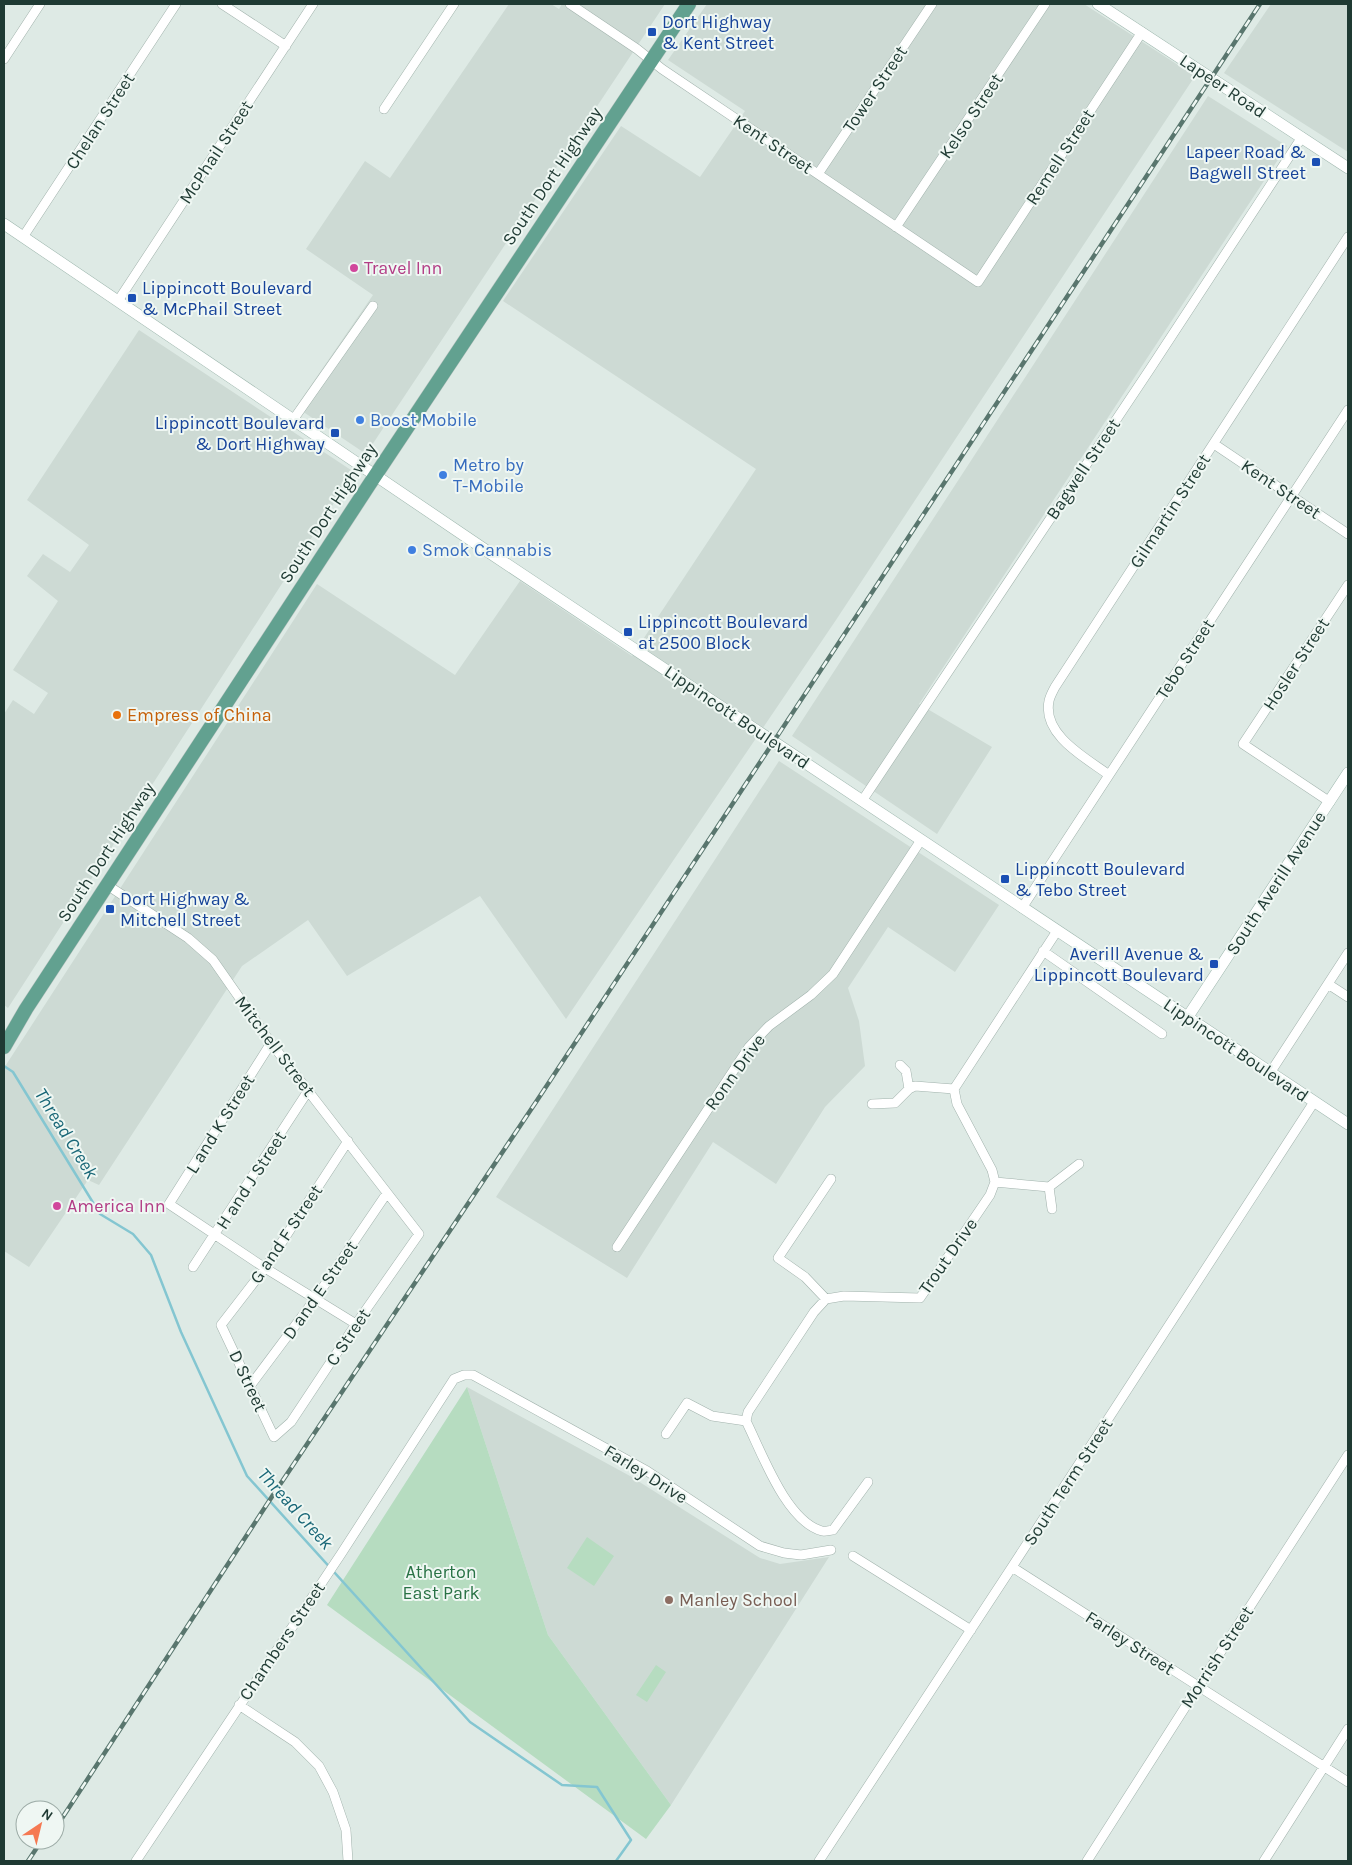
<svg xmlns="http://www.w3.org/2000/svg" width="1352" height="1865" viewBox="0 0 1352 1865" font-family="Karla,sans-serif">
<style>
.built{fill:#cddad4}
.green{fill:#b6dcc0}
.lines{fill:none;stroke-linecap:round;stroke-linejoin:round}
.stream{stroke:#84c6d1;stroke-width:2.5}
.street-casing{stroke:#a1b2ac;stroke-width:10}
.secondary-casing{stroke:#9db6ad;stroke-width:12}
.primary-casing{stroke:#bcc4c2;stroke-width:15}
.street{stroke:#fff;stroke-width:9}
.secondary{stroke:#fff;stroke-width:11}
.primary{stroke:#62a190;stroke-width:14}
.rail-casing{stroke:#59766e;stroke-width:4.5}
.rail{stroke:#eff7f3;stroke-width:2.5;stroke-dasharray:8;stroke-linecap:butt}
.transit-dot{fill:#1a4fb4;stroke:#eff7f3;stroke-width:2}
.hotel-dot{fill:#d1479c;stroke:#eff7f3;stroke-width:2}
.shop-dot{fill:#3f7fe0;stroke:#eff7f3;stroke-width:2}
.food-dot{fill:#e8710a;stroke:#eff7f3;stroke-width:2}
.education-dot{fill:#8d6e63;stroke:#eff7f3;stroke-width:2}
.labels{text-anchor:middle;stroke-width:4;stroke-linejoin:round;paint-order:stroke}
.transit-label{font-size:18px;fill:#164399;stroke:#eff7f3;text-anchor:start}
.street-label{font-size:18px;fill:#1f3a33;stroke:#eff7f3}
.hotel-label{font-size:18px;fill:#b23c85;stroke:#eff7f3;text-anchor:start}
.shop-label{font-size:18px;fill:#366cbe;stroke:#eff7f3;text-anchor:start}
.food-label{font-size:18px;fill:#c56008;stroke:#eff7f3;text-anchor:start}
.park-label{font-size:18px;fill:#297245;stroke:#eff7f3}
.education-label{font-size:18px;fill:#785e54;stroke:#eff7f3;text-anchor:start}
.water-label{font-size:19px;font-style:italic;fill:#196777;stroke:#eff7f3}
</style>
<rect width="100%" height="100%" fill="#deeae5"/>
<path class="built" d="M509 4H551L559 9 562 4H665L366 454 296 407 373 295 306 249 365 161 390 178Z
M707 4H1084L1195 76 836 620 566 1019 480 896 347 976 308 920 242 966 99 1185 88 1180 29 1267 4 1251V1068L317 584 455 675 520 581 632 656 756 469 503 301 621 126 700 177 745 111 668 60Z
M1271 4H1348V152L1224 73Z
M1208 96 1287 146 919 704 992 747 937 834 792 736Z
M139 330 354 472 8 1008 4 1005V714L13 700 34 714 48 693 13 670 58 601 27 576 43 554 70 572 89 545 27 500Z
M779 761 999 905 955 972 888 927 848 988 859 1021 865 1066 825 1107 776 1184 713 1142 627 1278 496 1197Z
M467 1387 630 1476 760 1558 780 1564 829 1557 671 1805 548 1635Z"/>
<path class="green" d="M467 1387 548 1635 671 1805 646 1839 327 1605Z
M587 1537 614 1556 594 1586 567 1568Z
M656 1665 666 1672 647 1702 636 1695Z"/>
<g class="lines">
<path class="stream" d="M4 1066 13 1072 100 1214 133 1234 151 1255 181 1332 247 1476 470 1722 562 1785 597 1787 631 1840 616 1861"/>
<defs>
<path id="street" d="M222 4 286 46
M570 4 637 49 662 69 978 282 1142 32
M4 59 40 4
M384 109 454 4
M818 174 932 4
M896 227 1045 4
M23 237 176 4
M118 301 313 4
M293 420 373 306
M1214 444 1348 534
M1109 775C1086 758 1042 735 1049 701 1050 696 1053 691 1055 687L1348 237
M862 801 1150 369 1302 137
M1330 802 1243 744 1348 585
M107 885 188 938 213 960 271 1043 419 1234 356 1324 291 1422 274 1437 221 1325 265 1268 348 1141
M1022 908 1348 410
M1043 951 1162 1034
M1328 984 1348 997
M271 1043 169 1204 265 1268 356 1324
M900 1065 906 1071 909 1089
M1270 1073 1348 953
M872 1104 895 1103 909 1089 915 1086 954 1089
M995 1182 1049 1187
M1049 1187 1079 1164
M1049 1187 1052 1209
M617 1247 749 1047 769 1026 811 995 833 974 921 840
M193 1267 308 1091
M826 1299 805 1277 778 1258 831 1179
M250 1386 315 1299 387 1193
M666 1434 687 1403 712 1416 746 1421
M868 1482 833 1530C830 1530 825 1532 822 1531 786 1521 762 1453 746 1421L748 1412 814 1312 826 1299 844 1296 920 1298 990 1195 995 1182 992 1170 957 1104 954 1089 1057 931
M853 1556 971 1630
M1012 1567 1348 1782
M239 1705 295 1742 319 1766 333 1792 346 1830 348 1861
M136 1861 341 1554 454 1379 464 1375H473L647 1471 760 1546 784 1553 801 1555 831 1550
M819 1861 1012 1567 1314 1102
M1087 1861 1198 1687 1348 1455
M1264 1861 1348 1729"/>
<path id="secondary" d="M1098 4 1348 168
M4 224 487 551 1348 1124
M1187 1018 1348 773"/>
<path id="primary" d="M4 1047 26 1009 369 485 689 4"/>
</defs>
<use href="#street" class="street-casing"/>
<use href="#secondary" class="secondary-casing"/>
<use href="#primary" class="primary-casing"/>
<use href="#street" class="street"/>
<use href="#secondary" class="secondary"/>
<use href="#primary" class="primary"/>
<defs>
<path id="rail" d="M55 1829 273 1495 536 1102 1260 4
M28 1861 42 1840"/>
</defs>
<use href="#rail" class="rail-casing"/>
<use href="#rail" class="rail"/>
</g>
<g class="transit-dot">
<rect x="647" y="27" width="10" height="10" rx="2.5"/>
<rect x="1311" y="157" width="10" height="10" rx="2.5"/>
<rect x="127" y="293" width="10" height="10" rx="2.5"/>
<rect x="330" y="428" width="10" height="10" rx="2.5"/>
<rect x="623" y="627" width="10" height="10" rx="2.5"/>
<rect x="1000" y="874" width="10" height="10" rx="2.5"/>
<rect x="105" y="904" width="10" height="10" rx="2.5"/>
<rect x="1209" y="959" width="10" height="10" rx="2.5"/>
</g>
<g class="hotel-dot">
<circle cx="354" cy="268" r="5"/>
<circle cx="57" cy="1206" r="5"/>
</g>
<g class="shop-dot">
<circle cx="360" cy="420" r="5"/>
<circle cx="443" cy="475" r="5"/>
<circle cx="412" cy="550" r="5"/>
</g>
<circle class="food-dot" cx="117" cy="715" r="5"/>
<circle class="education-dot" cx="669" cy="1600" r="5"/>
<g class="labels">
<g class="transit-label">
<text x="662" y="28">Dort Highway<tspan x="662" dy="21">&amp; Kent Street</tspan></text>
<text x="1306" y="158" text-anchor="end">Lapeer Road &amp;<tspan x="1306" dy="21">Bagwell Street</tspan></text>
<text x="142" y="294">Lippincott Boulevard<tspan x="142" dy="21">&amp; McPhail Street</tspan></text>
<text x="325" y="429" text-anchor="end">Lippincott Boulevard<tspan x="325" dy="21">&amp; Dort Highway</tspan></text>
<text x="638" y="628">Lippincott Boulevard<tspan x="638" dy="21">at 2500 Block</tspan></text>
<text x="1015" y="875">Lippincott Boulevard<tspan x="1015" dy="21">&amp; Tebo Street</tspan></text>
<text x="120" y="905">Dort Highway &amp;<tspan x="120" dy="21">Mitchell Street</tspan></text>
<text x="1204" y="960" text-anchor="end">Averill Avenue &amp;<tspan x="1204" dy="21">Lippincott Boulevard</tspan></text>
</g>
<g class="street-label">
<text transform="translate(1223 86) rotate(34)" y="6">Lapeer Road</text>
<text transform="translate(875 89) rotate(-56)" y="6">Tower Street</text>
<text transform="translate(971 116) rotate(-56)" y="6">Kelso Street</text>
<text transform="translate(100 121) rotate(-57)" y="6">Chelan Street</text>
<text transform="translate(773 144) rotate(34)" y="6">Kent Street</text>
<text transform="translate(216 152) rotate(-57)" y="6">McPhail Street</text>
<text transform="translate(1060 157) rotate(-57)" y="6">Remell Street</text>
<text transform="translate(552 176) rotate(-56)" y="6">South Dort Highway</text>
<text transform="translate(1083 469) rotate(-56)" y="6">Bagwell Street</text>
<text transform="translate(1281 489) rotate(34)" y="6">Kent Street</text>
<text transform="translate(1170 511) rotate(-57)" y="6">Gilmartin Street</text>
<text transform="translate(328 513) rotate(-57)" y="6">South Dort Highway</text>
<text transform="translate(1185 659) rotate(-57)" y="6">Tebo Street</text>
<text transform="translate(1296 664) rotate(-57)" y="6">Hosler Street</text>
<text transform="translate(737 717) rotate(34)" y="6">Lippincott Boulevard</text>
<text transform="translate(106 852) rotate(-57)" y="6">South Dort Highway</text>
<text transform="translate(1276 883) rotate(-57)" y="6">South Averill Avenue</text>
<text transform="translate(275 1046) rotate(53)" y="6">Mitchell Street</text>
<text transform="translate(1236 1050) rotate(34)" y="6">Lippincott Boulevard</text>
<text transform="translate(735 1072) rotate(-54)" y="6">Ronn Drive</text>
<text transform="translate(220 1124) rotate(-58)" y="6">L and K Street</text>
<text transform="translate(251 1180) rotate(-57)" y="6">H and J Street</text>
<text transform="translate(286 1234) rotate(-56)" y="6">G and F Street</text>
<text transform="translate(948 1256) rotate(-55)" y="6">Trout Drive</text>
<text transform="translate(320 1290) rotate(-55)" y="6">D and E Street</text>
<text transform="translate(348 1337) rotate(-56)" y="6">C Street</text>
<text transform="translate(248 1381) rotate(65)" y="6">D Street</text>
<text transform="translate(646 1474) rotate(32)" y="6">Farley Drive</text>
<text transform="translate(1068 1482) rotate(-57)" y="6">South Term Street</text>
<text transform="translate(282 1641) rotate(-56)" y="6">Chambers Street</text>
<text transform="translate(1130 1643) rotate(33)" y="6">Farley Street</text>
<text transform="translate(1217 1657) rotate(-57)" y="6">Morrish Street</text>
</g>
<g class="hotel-label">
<text x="364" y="274">Travel Inn</text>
<text x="67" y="1212">America Inn</text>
</g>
<g class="shop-label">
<text x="370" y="426">Boost Mobile</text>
<text x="453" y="471">Metro by<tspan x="453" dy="21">T-Mobile</tspan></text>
<text x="422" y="556">Smok Cannabis</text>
</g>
<g class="food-label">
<text x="127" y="721">Empress of China</text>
</g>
<g class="park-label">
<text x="441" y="1578">Atherton<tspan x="441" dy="21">East Park</tspan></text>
</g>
<g class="education-label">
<text x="679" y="1606">Manley School</text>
</g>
<g class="water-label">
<text transform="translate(67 1133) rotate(58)" y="7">Thread Creek</text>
<text transform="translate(296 1508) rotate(48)" y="7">Thread Creek</text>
</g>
</g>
<rect width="1352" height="1865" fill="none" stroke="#1f3a33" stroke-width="10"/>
<g transform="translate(40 1825) rotate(35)"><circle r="24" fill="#eff7f3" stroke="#9caba6"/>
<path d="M0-4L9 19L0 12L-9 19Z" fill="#f57952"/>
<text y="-8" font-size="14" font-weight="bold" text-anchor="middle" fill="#1f3a33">N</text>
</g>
</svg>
